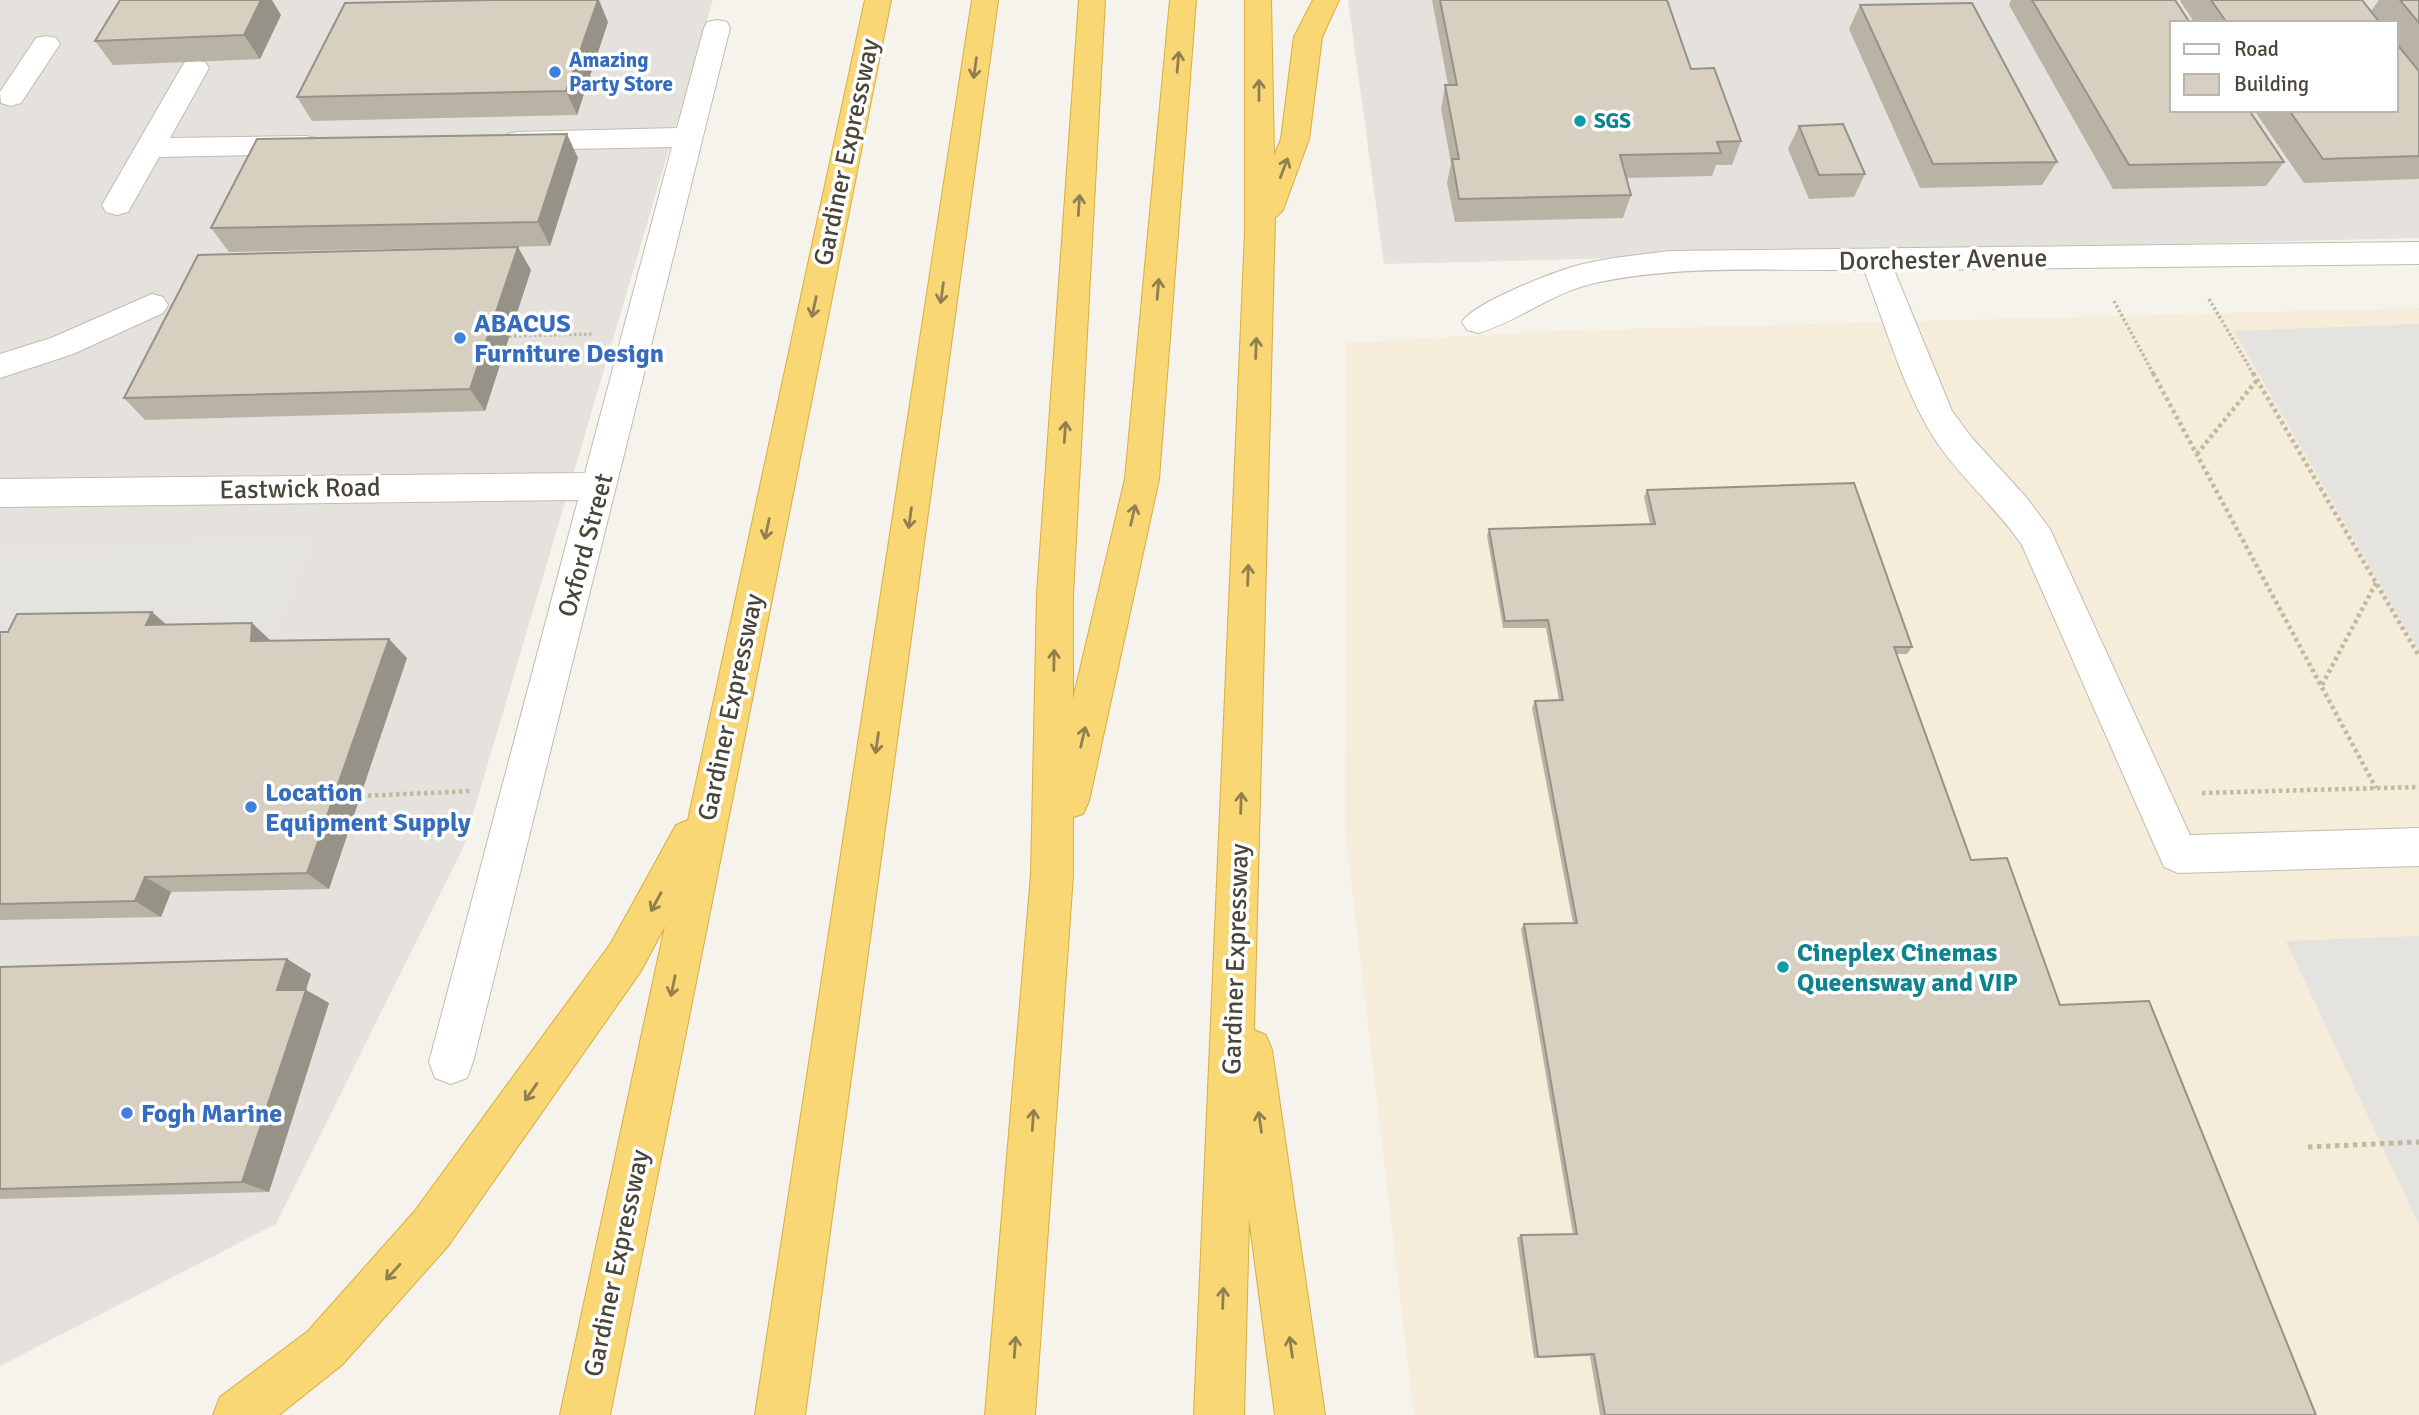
<svg xmlns="http://www.w3.org/2000/svg" width="2419" height="1415" viewBox="0 0 2419 1415" font-family="Signika,sans-serif">
<style>
.commercial{fill:#f5ecd9}
.industrial{fill:#e5e2dd;fill-rule:evenodd}
.parking{fill:#e4e3e0}
.lines{fill:none;stroke-linecap:round;stroke-linejoin:round}
.minor-casing{stroke:#c1bcae;stroke-width:2}
.highway-casing{stroke:#d8ae43;stroke-width:2}
.path-far2{stroke:#c2b9a0;stroke-width:3.5;stroke-dasharray:2.5 2.5;stroke-linecap:butt}
.path-far1{stroke:#c2b9a0;stroke-width:4.5;stroke-dasharray:3.5 3.5;stroke-linecap:butt}
.path{stroke:#c2b9a0;stroke-width:5;stroke-dasharray:4.5 4.5;stroke-linecap:butt}
.minor{fill:#fff;fill-rule:evenodd}
.highway{fill:#f8d774;fill-rule:evenodd}
.wall{fill:#b9b3a6}
.shaded-wall{fill:#969287}
.building{fill:#d7d0c1;stroke:#969287;stroke-width:2}
.oneway{stroke:#907f51}
.shop-dot{fill:#3f7fe0;stroke:#fff;stroke-width:2.5}
.culture-dot{fill:#0f9aa8;stroke:#fff;stroke-width:2.5}
.labels{text-anchor:middle;stroke-width:7;stroke-linejoin:round;paint-order:stroke}
.far-shop-label{font-size:21px;font-weight:bold;fill:#366cbe;stroke:#fff;text-anchor:start}
.far-culture-label{font-size:21px;font-weight:bold;fill:#0d838f;stroke:#fff;text-anchor:start}
.street-label{font-size:26px;fill:#4a4539;stroke:#fff}
.shop-label{font-size:26px;font-weight:bold;fill:#366cbe;stroke:#fff;text-anchor:start}
.culture-label{font-size:26px;font-weight:bold;fill:#0d838f;stroke:#fff;text-anchor:start}
</style>
<rect width="100%" height="100%" fill="#f5f3ec"/>
<path class="commercial" d="M2419 308V1415H1414L1345 829 1346 343 1557 331Z"/>
<path class="industrial" d="M0 0H713L463 848 276 1224 0 1366Z
M1348 0H2419V238L1384 264ZM2172 23H2396V110H2172Z"/>
<path class="parking" d="M2419 324V651L2234 331Z
M313 538 276 635 183 638 192 615 44 621 0 645V549Z
M2419 936V1225L2286 941Z"/>
<g class="lines">
<defs>
<path id="minor" d="M717 20 727 22 730 28 473 1062 467 1078 451 1084 435 1078 429 1062 578 500 0 507V479L585 473 672 147 517 150 507 148 503 141 507 134 517 132 677 128 704 28 707 22Z
M46 36 56 38 60 44 21 103 11 106 1 103 0 92 36 38Z
M195 60 205 62 209 68 170 138 306 136 316 138 320 145 316 152 306 154 159 157 128 212 117 215 106 212 102 205 181 68 185 62Z
M2419 242V264L1894 270 1952 411 1972 438 2026 497 2050 529 2190 835 2419 828V866L2178 873 2164 867 2022 545C1996 507 1959 477 1934 438 1903 389 1885 324 1864 270 1777 271 1675 264 1591 284 1550 294 1517 322 1478 333L1467 330 1462 322C1474 302 1558 270 1583 264 1611 257 1641 255 1669 251Z
M152 294 163 297 168 305 163 313 73 354 0 378V354L51 338Z"/>
<path id="highway" d="M865 0H891L610 1415H560L665 926 641 971 448 1246 342 1365 279 1415H213L220 1397 308 1331 414 1212 611 943 676 825 688 820Z
M972 0H998L805 1415H755Z
M1079 0H1105L1073 594V699L1125 479 1170 0H1196L1159 479 1089 801 1083 814 1073 817V875L1035 1415H985L1031 875 1037 594Z
M1245 0H1271L1274 156 1281 139 1294 37 1313 0H1339L1322 37 1309 139 1283 210 1275 218 1254 1030 1266 1035 1272 1050 1325 1415H1275L1249 1218 1244 1415H1194L1245 232Z"/>
</defs>
<use href="#minor" class="minor-casing"/>
<use href="#highway" class="highway-casing"/>
<path class="path-far2" d="M2209 299 2254 375
M2114 301 2154 375
M509 336 592 334"/>
<path class="path-far1" d="M2153 373 2376 788
M2253 373 2419 656
M2197 454 2257 380
M2322 685 2376 583
M2202 793 2419 787
M361 796 472 791"/>
<path class="path" d="M2308 1147 2419 1142"/>
<use href="#minor" class="minor"/>
<use href="#highway" class="highway"/>
</g>
<path class="wall" d="M1432 0H1667L1691 69 1741 141 1732 165H1716L1712 176 1626 178 1631 195 1623 218 1455 222 1447 183 1451 163 1441 109 1445 85H1448Z
M2011 0H2175L2284 162 2266 186 2113 189 2009 5Z
M2181 0H2362L2371 11 2379 0H2419V70L2396 43V23H2195L2180 1Z
M1860 5 2057 162 2042 185 1920 188 1849 29Z
M281 15 260 59 113 65 95 41Z
M608 22 577 115 312 121 297 97Z
M2419 71V179L2304 183 2254 110H2396Z
M1799 126 1865 174 1854 197 1809 199 1788 149Z
M578 158 550 246 229 252 211 228Z
M531 270 485 411 145 420 124 398Z
M1647 490 1912 647 1907 654H1896L1971 860 2316 1415H1600L1590 1356 1534 1358 1517 1238 1521 1235 1573 1234 1521 929 1524 924 1573 923 1532 708 1535 701 1559 700 1546 628H1503L1487 536 1489 529 1650 524 1644 497Z
M252 623 271 641 407 658 329 889 171 892 161 917 0 920V632L167 625Z
M287 959 311 974 306 990 329 1003 269 1192 0 1199V967Z"/>
<path class="shaded-wall" d="M261 0H272L281 15 260 59 244 35Z
M598 0H599L608 22 577 115 566 91Z
M567 134 578 158 550 246 538 222Z
M518 247 531 270 485 411 470 389Z
M152 612 175 632 146 625Z
M252 623 273 643 251 641Z
M389 639 407 658 329 889 307 873Z
M145 877 171 892 161 917 135 901Z
M287 959 311 974 301 1004 277 990Z
M306 990 329 1003 269 1192 242 1182Z"/>
<path class="building" d="M120 0H261L244 35 95 41Z
M489 0H598L566 91 297 97 345 3Z
M1440 0H1667L1691 69 1714 68 1741 141 1717 142 1721 153 1620 155 1631 195 1459 199 1452 159H1459L1445 85H1457Z
M2032 0H2175L2190 23H2172V110H2249L2284 162 2129 165Z
M2211 0H2362L2380 23H2227Z
M2400 0H2419V23Z
M1972 3 2057 162 1933 164 1860 5Z
M2396 43 2419 71V156L2323 159 2289 110H2396Z
M1843 124 1865 174 1819 175 1799 126Z
M567 134 538 222 211 228 257 139Z
M518 247 470 389 124 398 198 255Z
M1854 483 1912 647H1894L1971 860 2007 858 2060 1005 2149 1001 2316 1415H1605L1594 1354 1538 1357 1521 1235 1577 1234 1524 924 1577 923 1535 701 1563 700 1548 620 1505 621 1489 529 1655 524 1647 490Z
M152 612 146 625 252 623 251 641 389 639 307 873 145 877 135 901 0 904V632H8L17 614Z
M287 959 277 990H306L242 1182 0 1189V967Z"/>
<defs><path id="oneway-shaft" d="M-6 0H5M1.5-3L5.5 0L1.5 3" fill="none" stroke-width="1.6" stroke-linecap="round" stroke-linejoin="round" transform="scale(1.75)"/></defs>
<g class="oneway">
<use href="#oneway-shaft" transform="translate(1178 62) rotate(-85)"/>
<use href="#oneway-shaft" transform="translate(975 68) rotate(98)"/>
<use href="#oneway-shaft" transform="translate(1259 90) rotate(-90)"/>
<use href="#oneway-shaft" transform="translate(1284 168) rotate(-69)"/>
<use href="#oneway-shaft" transform="translate(1079 205) rotate(-86)"/>
<use href="#oneway-shaft" transform="translate(1158 289) rotate(-85)"/>
<use href="#oneway-shaft" transform="translate(942 293) rotate(98)"/>
<use href="#oneway-shaft" transform="translate(814 307) rotate(102)"/>
<use href="#oneway-shaft" transform="translate(1256 348) rotate(-88)"/>
<use href="#oneway-shaft" transform="translate(1065 432) rotate(-86)"/>
<use href="#oneway-shaft" transform="translate(1133 515) rotate(-77)"/>
<use href="#oneway-shaft" transform="translate(910 518) rotate(98)"/>
<use href="#oneway-shaft" transform="translate(767 529) rotate(102)"/>
<use href="#oneway-shaft" transform="translate(1248 575) rotate(-88)"/>
<use href="#oneway-shaft" transform="translate(1054 660) rotate(-89)"/>
<use href="#oneway-shaft" transform="translate(1083 737) rotate(-77)"/>
<use href="#oneway-shaft" transform="translate(877 743) rotate(98)"/>
<use href="#oneway-shaft" transform="translate(1241 803) rotate(-88)"/>
<use href="#oneway-shaft" transform="translate(656 902) rotate(118)"/>
<use href="#oneway-shaft" transform="translate(673 986) rotate(102)"/>
<use href="#oneway-shaft" transform="translate(531 1092) rotate(125)"/>
<use href="#oneway-shaft" transform="translate(1033 1120) rotate(-86)"/>
<use href="#oneway-shaft" transform="translate(1260 1122) rotate(-98)"/>
<use href="#oneway-shaft" transform="translate(393 1272) rotate(132)"/>
<use href="#oneway-shaft" transform="translate(1223 1298) rotate(-88)"/>
<use href="#oneway-shaft" transform="translate(1015 1347) rotate(-86)"/>
<use href="#oneway-shaft" transform="translate(1291 1347) rotate(-98)"/>
</g>
<g class="shop-dot">
<circle cx="555" cy="72" r="7"/>
<circle cx="460" cy="338" r="7"/>
<circle cx="251" cy="807" r="7"/>
<circle cx="127" cy="1113" r="7"/>
</g>
<g class="culture-dot">
<circle cx="1580" cy="121" r="7"/>
<circle cx="1783" cy="967" r="7"/>
</g>
<g class="labels">
<g class="far-shop-label">
<text x="569" y="67">Amazing<tspan x="569" dy="24">Party Store</tspan></text>
</g>
<g class="far-culture-label">
<text x="1594" y="128">SGS</text>
</g>
<g class="street-label">
<text transform="translate(846 152) rotate(-78)" y="9">Gardiner Expressway</text>
<text transform="translate(1943 259) rotate(-1)" y="9">Dorchester Avenue</text>
<text transform="translate(300 488) rotate(-1)" y="9">Eastwick Road</text>
<text transform="translate(585 545) rotate(-75)" y="9">Oxford Street</text>
<text transform="translate(730 707) rotate(-78)" y="9">Gardiner Expressway</text>
<text transform="translate(1235 959) rotate(-88)" y="9">Gardiner Expressway</text>
<text transform="translate(616 1263) rotate(-78)" y="9">Gardiner Expressway</text>
</g>
<g class="shop-label">
<text x="474" y="332">ABACUS<tspan x="474" dy="30">Furniture Design</tspan></text>
<text x="265" y="801">Location<tspan x="265" dy="30">Equipment Supply</tspan></text>
<text x="141" y="1122">Fogh Marine</text>
</g>
<g class="culture-label">
<text x="1797" y="961">Cineplex Cinemas<tspan x="1797" dy="30">Queensway and VIP</tspan></text>
</g>
</g>
<rect x="2170" y="21" width="228" height="91" fill="#ffffff" stroke="#b7b5b0" stroke-width="2"/>
<rect x="2184" y="44" width="35" height="10" fill="#ffffff" stroke="#b7b5b0" stroke-width="2"/>
<text x="2234" y="56" font-size="21" fill="#4a4539">Road</text>
<rect x="2184" y="74" width="35" height="21" fill="#d7d0c1" stroke="#b7b5b0" stroke-width="2"/>
<text x="2234" y="91" font-size="21" fill="#4a4539">Building</text>
</svg>
